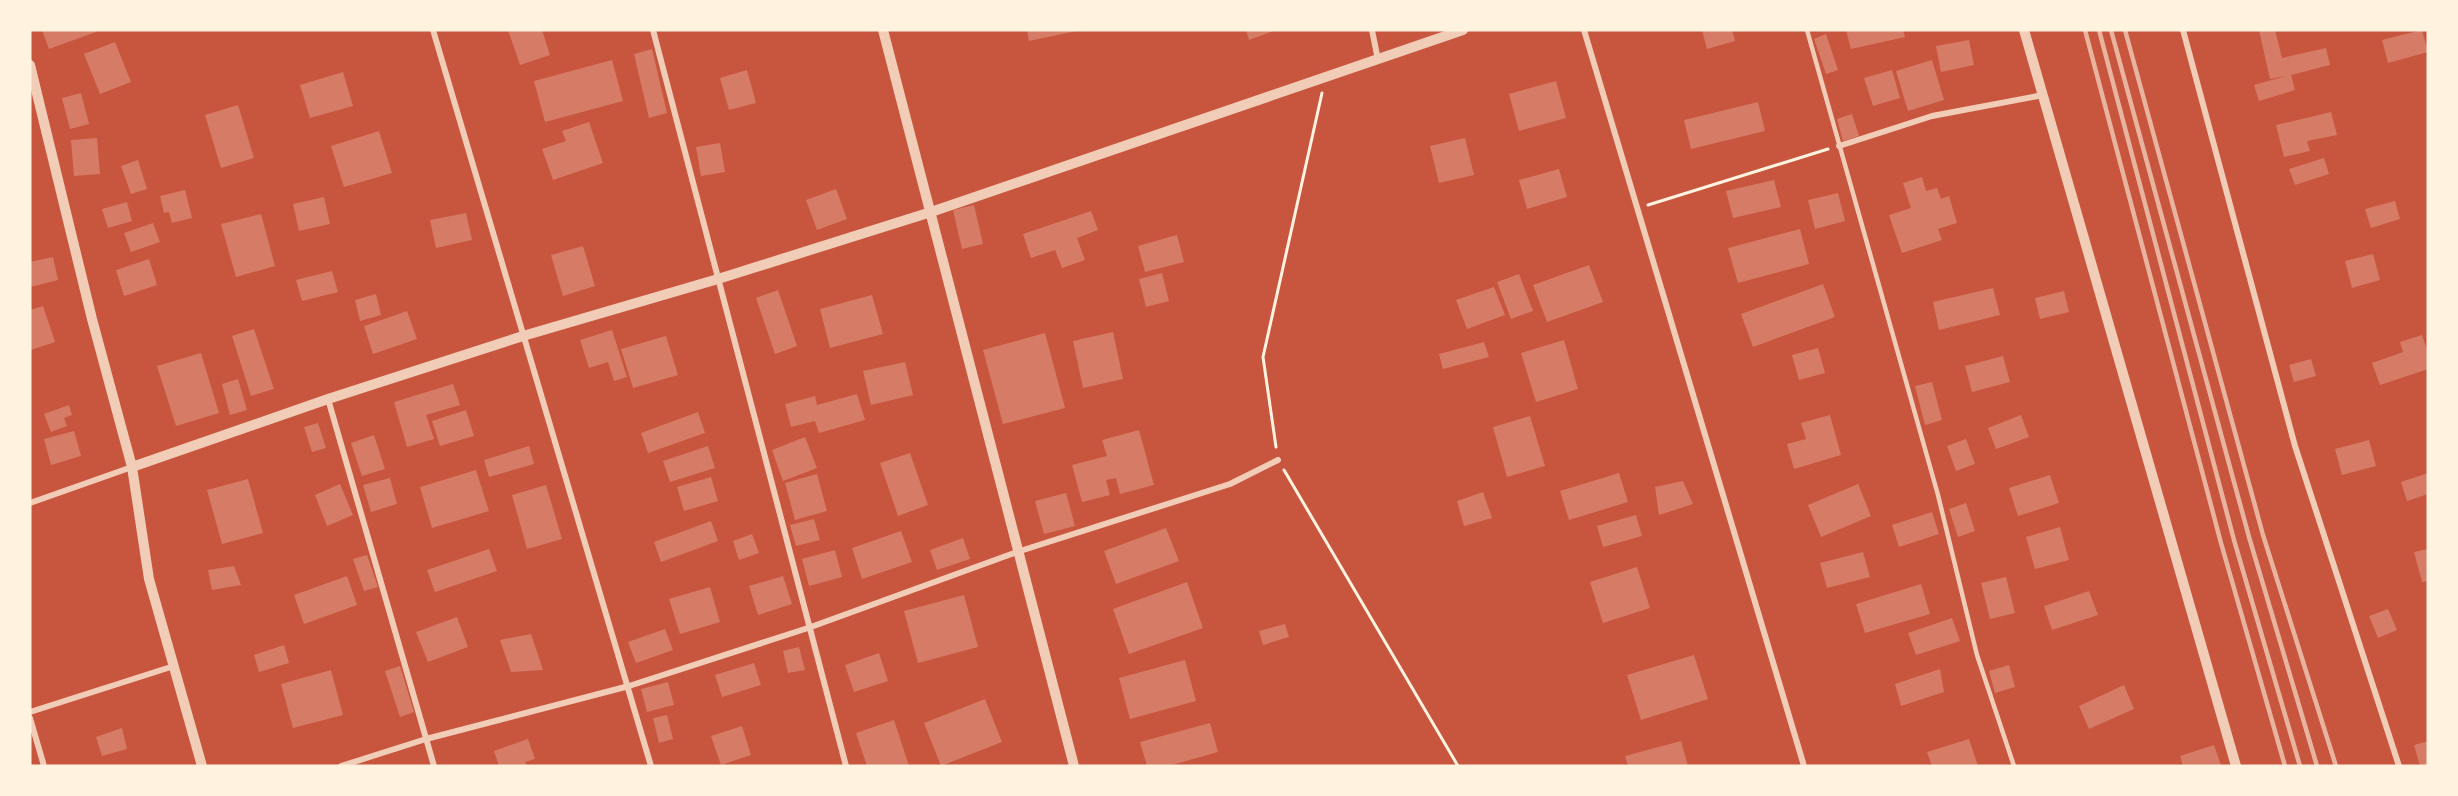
<svg xmlns="http://www.w3.org/2000/svg" width="2458" height="796" viewBox="0 0 2458 796" font-family="'Nunito Sans',sans-serif">
<style>
.building{fill:#d67c66}
.lines{fill:none;stroke-linecap:round;stroke-linejoin:round}
.path{stroke:#fff3e0;stroke-width:3}
.service{stroke:#f1ccb7;stroke-width:4.5}
.minor{stroke:#f1ccb7;stroke-width:6}
.tertiary{stroke:#f1ccb7;stroke-width:10}
.rail{stroke:#e9b49f;stroke-width:4.5}
</style>
<rect width="100%" height="100%" fill="#c8553d"/>
<path class="building" d="M42 30H95L96 32 49 49Z
M508 30H542L550 55 520 65Z
M1027 30H1077V31L1029 41Z
M1246 30H1276L1249 40Z
M1702 30H1732L1735 41 1707 49Z
M1846 30H1903L1905 37 1851 49Z
M2259 30H2275L2282 58 2326 48 2330 65 2291 75 2295 90 2259 101 2254 85 2286 76 2270 79Z
M2422 30 2428 52 2388 63 2382 40Z
M1826 34 1838 70 1826 74 1814 39Z
M1969 40 1974 65 1941 72 1936 46Z
M115 42 131 82 100 94 84 54Z
M652 49 667 113 649 118 634 54Z
M612 60 623 101 545 122 534 81Z
M1932 60 1944 100 1908 111 1896 71Z
M747 70 756 103 729 110 720 78Z
M1892 70 1900 98 1873 106 1864 78Z
M343 72 353 106 310 118 300 85Z
M1556 81 1566 118 1519 131 1509 94Z
M81 93 89 124 70 129 62 98Z
M1758 102 1765 131 1691 149 1684 120Z
M238 105 254 158 221 168 205 115Z
M2331 112 2337 135 2307 141 2310 151 2284 157 2276 125Z
M1852 114 1859 136 1843 141 1837 119Z
M589 122 603 163 553 180 542 149 566 141 562 131Z
M379 131 392 173 344 187 331 146Z
M97 138 100 174 74 176 71 140Z
M1465 138 1474 175 1439 183 1430 146Z
M720 143 725 172 701 176 696 147Z
M2324 158 2329 174 2295 185 2289 169Z
M138 160 147 189 131 194 121 166Z
M1559 169 1567 197 1527 209 1519 180Z
M1922 177 1926 191 1937 188 1941 199 1949 196 1957 223 1938 229 1942 240 1902 253 1889 215 1911 208 1903 183Z
M1774 180 1781 207 1733 218 1726 191Z
M836 189 847 219 817 230 806 200Z
M185 190 192 218 172 223 169 212 164 213 160 196Z
M1838 193 1845 221 1815 229 1808 200Z
M324 197 330 224 299 231 293 204Z
M2395 201 2400 219 2371 228 2365 209Z
M127 202 132 221 108 228 102 209Z
M974 205 983 244 962 249 953 210Z
M1091 211 1098 230 1077 238 1085 260 1062 268 1055 250 1031 258 1023 234Z
M466 213 472 240 436 248 430 220Z
M261 214 275 266 236 277 221 224Z
M153 223 160 242 131 252 124 233Z
M1800 229 1809 264 1738 283 1728 248Z
M1177 235 1184 262 1145 272 1138 246Z
M583 246 595 286 563 296 551 255Z
M2373 254 2380 280 2352 288 2345 261Z
M53 257 58 280 30 287V262Z
M149 259 157 285 124 296 116 270Z
M1589 265 1603 302 1547 322 1533 285Z
M332 271 338 292 302 301 296 280Z
M1162 273 1169 301 1146 307 1139 279Z
M1519 274 1533 311 1511 319 1497 282Z
M1823 284 1835 317 1753 347 1741 314Z
M1494 287 1505 315 1467 329 1456 300Z
M1993 288 2000 315 1939 330 1933 302Z
M778 290 797 346 775 354 756 298Z
M2064 291 2069 312 2040 319 2035 298Z
M376 294 381 315 360 321 355 300Z
M872 295 883 334 830 348 820 309Z
M43 306 55 342 31 350 30 310Z
M407 311 417 339 373 354 364 326Z
M254 329 274 389 251 396 232 336Z
M612 330 627 377 614 381 608 362 589 368 580 340Z
M1113 332 1123 379 1083 388 1073 341Z
M1045 333 1065 408 1003 424 983 350Z
M2422 335 2428 353V369L2380 385 2372 363 2403 352 2400 342Z
M666 336 678 375 633 388 621 349Z
M1564 340 1578 389 1536 402 1521 353Z
M1484 342 1489 357 1443 369 1439 354Z
M1818 348 1825 373 1799 380 1792 355Z
M201 353 219 413 176 426 157 366Z
M2003 356 2010 382 1972 392 1965 366Z
M2311 359 2316 376 2294 382 2289 365Z
M905 362 913 395 871 405 863 371Z
M238 379 247 410 230 415 222 384Z
M1932 382 1942 420 1925 425 1915 386Z
M453 384 460 405 426 415 434 439 407 447 394 402Z
M857 394 865 420 819 433 815 421 791 427 785 404 815 396 817 405Z
M69 405 72 415 64 418 67 426 51 432 44 414Z
M466 410 474 436 440 446 432 421Z
M698 412 705 433 648 453 641 433Z
M1830 415 1841 455 1794 469 1787 444 1806 439 1801 423Z
M2021 415 2029 437 1996 449 1988 428Z
M1530 416 1545 466 1507 477 1493 427Z
M318 423 326 448 312 452 304 427Z
M1139 430 1154 485 1120 494 1116 478 1106 480 1110 495 1082 502 1072 465 1107 456 1102 440Z
M74 431 81 456 51 465 44 439Z
M374 435 385 469 362 476 351 443Z
M805 437 817 468 783 481 772 450Z
M1966 439 1975 464 1956 471 1947 446Z
M2369 440 2376 466 2342 475 2335 449Z
M529 446 534 464 489 477 484 460Z
M708 446 715 468 670 482 663 461Z
M910 453 928 505 898 516 880 463Z
M476 470 489 511 432 528 420 487Z
M1619 473 1628 502 1569 520 1560 491Z
M2428 473V494L2407 501 2401 482Z
M817 474 827 511 795 520 785 483Z
M2050 475 2059 503 2018 516 2009 488Z
M711 477 718 501 684 511 677 487Z
M390 478 397 504 371 512 363 485Z
M248 479 263 533 222 544 207 490Z
M1683 481 1693 504 1659 515 1655 487Z
M340 484 353 515 327 526 315 495Z
M1858 484 1871 516 1821 537 1808 505Z
M546 485 562 539 527 549 512 495Z
M1483 492 1492 518 1464 526 1457 501Z
M1066 493 1075 526 1044 534 1035 501Z
M1966 503 1975 531 1958 537 1949 509Z
M1932 512 1939 534 1899 547 1892 525Z
M1636 515 1642 536 1603 547 1597 526Z
M814 519 820 540 796 546 790 525Z
M711 521 718 541 661 562 654 542Z
M2060 527 2069 560 2035 569 2026 537Z
M1166 528 1179 561 1116 584 1104 551Z
M901 531 912 562 862 579 852 548Z
M752 534 759 553 739 560 733 541Z
M963 538 970 559 937 570 930 550Z
M489 549 497 571 435 592 427 570Z
M2428 549V581L2422 582 2414 552Z
M835 550 842 577 809 586 802 559Z
M1863 552 1870 577 1827 588 1820 563Z
M367 555 378 587 364 591 353 559Z
M234 566 241 585 212 590 208 570Z
M1637 567 1650 608 1603 623 1590 582Z
M347 576 357 605 304 624 294 595Z
M783 576 792 604 758 615 749 586Z
M2006 577 2015 613 1990 619 1981 583Z
M1187 582 1203 628 1129 654 1113 609Z
M1921 584 1930 614 1865 633 1856 604Z
M710 587 720 622 680 634 669 599Z
M2089 591 2098 615 2052 630 2044 606Z
M964 595 978 647 918 663 904 611Z
M2388 609 2397 630 2378 638 2369 616Z
M457 617 468 647 428 662 416 632Z
M1952 618 1960 641 1916 655 1908 633Z
M1285 624 1289 637 1263 645 1259 631Z
M665 629 673 650 636 663 628 642Z
M531 634 543 670 511 672 500 640Z
M284 645 289 663 259 672 254 655Z
M799 647 805 670 788 673 783 651Z
M879 653 888 681 854 692 845 665Z
M1694 655 1708 699 1641 720 1627 675Z
M1185 660 1196 701 1130 719 1119 678Z
M754 663 761 685 722 697 715 675Z
M2009 665 2015 687 1995 693 1989 671Z
M400 666 414 712 400 717 385 671Z
M1940 669 1944 692 1901 706 1895 684Z
M331 670 343 715 293 728 281 684Z
M668 682 674 705 647 712 641 689Z
M2124 685 2134 709 2089 729 2079 706Z
M985 699 1002 742 941 766 924 723Z
M667 715 673 739 659 743 653 718Z
M894 720 909 766H867L856 733Z
M1210 723 1218 752 1168 766H1147L1140 742Z
M742 726 751 755 721 765 711 736Z
M122 728 127 749 102 756 96 737Z
M528 739 535 759 525 762 527 766H499L494 751Z
M1969 739 1978 766H1932L1927 752Z
M1681 741 1688 766H1628L1625 756Z
M2428 741V766H2420L2414 745Z
M2214 745 2221 765 2183 766 2180 756Z"/>
<g class="lines">
<path class="path" d="M1648 205 1828 149
M1276 447 1263 357 1322 93
M1284 470 1458 766"/>
<path class="service" d="M1807 30 1938 495 1977 655 2014 766"/>
<path class="minor" d="M433 30 651 766
M653 30 846 766
M1372 30 1378 60
M1584 30 1804 766
M2183 30 2295 446 2399 766
M1839 146 1932 116 2043 95
M328 399 434 766
M30 503 132 467
M30 712 174 666
M30 718 44 766
M341 766 426 739 629 686 808 628 1017 552 1230 484 1278 460"/>
<path class="tertiary" d="M883 30 1074 766
M2024 30 2236 766
M30 65 92 319 132 467 149 579 202 766
M132 467 328 399 523 336 718 279 931 212 1463 30"/>
<path class="rail" d="M2085 30 2221 543 2285 766
M2099 30 2234 540 2300 766
M2111 30 2249 537 2317 766
M2125 30 2263 535 2336 766"/>
</g>
<rect width="2458" height="796" fill="none" stroke="#fff3e0" stroke-width="63"/>
</svg>
